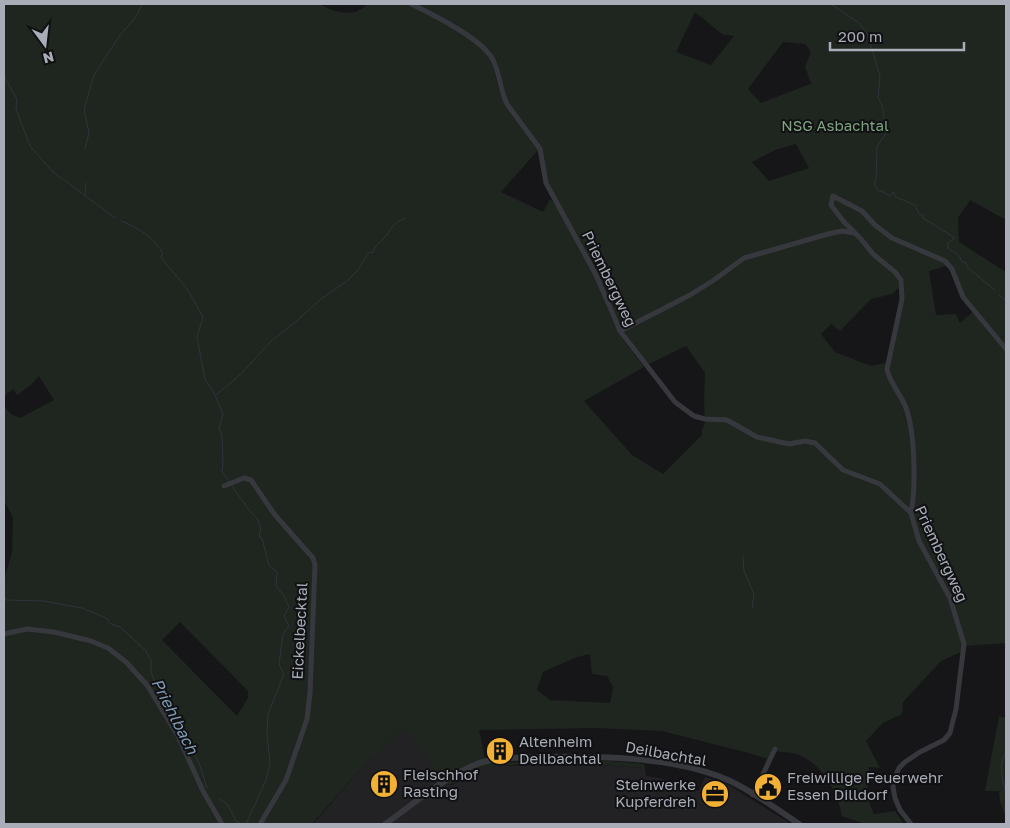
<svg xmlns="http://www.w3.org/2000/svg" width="1010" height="828" viewBox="0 0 1010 828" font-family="'Golos Text',sans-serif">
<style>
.built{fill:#222225}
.green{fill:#1e261f;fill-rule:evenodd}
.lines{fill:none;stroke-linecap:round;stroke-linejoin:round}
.stream{stroke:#2c353c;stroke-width:1}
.minor{stroke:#37383d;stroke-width:5}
.tertiary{stroke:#37383d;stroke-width:6}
.labels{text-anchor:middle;stroke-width:4;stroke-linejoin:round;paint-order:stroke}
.park-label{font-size:15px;fill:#7fa381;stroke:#111113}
.street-label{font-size:15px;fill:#a8adb8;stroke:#111113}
.poi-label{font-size:15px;fill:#a8adb8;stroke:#111113;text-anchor:start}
.water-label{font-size:16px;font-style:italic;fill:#7f9bb3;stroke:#111113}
</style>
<rect width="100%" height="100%" fill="#161618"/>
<path class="built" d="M405 727 442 782 379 824H313L365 764Z
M581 764 645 768 646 776 669 780V782L699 791 705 777 712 779 727 784 791 824H389L444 785H453L477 768 502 766Z"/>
<path class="green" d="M4 4H319C329 9 342 15 355 12 359 11 365 6 369 4H1006V220L970 200 958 218 959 242 1006 272V643L966 646 959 653 941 661 903 702 902 714 883 723 866 741 880 768 868 767 871 777 867 783 870 805 874 814 895 811 904 824H865L842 816C838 793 821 761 796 754 789 752 780 752 772 751L768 759 745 752 662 731 598 728 479 730 485 759 457 770 442 782 405 728 365 764 312 824H4V580L12 552 13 518 4 500V408H6L11 414 20 418 54 400 39 376 31 385 17 395 13 389 4 396ZM695 12 722 34 734 36 711 65 676 52ZM477 41 490 50 494 58 509 105 506 106 499 90 492 60 486 52 479 47ZM783 42 805 44 811 52 805 67 811 83H813L761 103 748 89ZM796 144 809 168 769 181 752 162 775 150ZM539 149 547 183 604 288 620 329 647 365 686 346 705 373 704 402 705 423 702 430V435L663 474 632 455 584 401 644 367 624 341 613 322 589 265 559 208 550 199 543 212 501 192ZM949 265 963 297 974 311 960 323 956 314 936 315 929 271ZM904 283 903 298 886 363 871 366 835 352 821 334 831 324 840 331 871 299 892 294ZM180 622 248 691V698L237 716 162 640ZM590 654 592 674 607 676 613 687 610 703 550 700 537 690 543 672 577 657Z
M999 716 1006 718V818L1000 802 999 791H985Z
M597 760 644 764 645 768C591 764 535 761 481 768 467 770 462 785 444 785L476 766 490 763Z"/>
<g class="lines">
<path class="stream" d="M831 4 859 23 867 33 880 76 878 98C886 108 883 122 886 133L877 147 876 181 874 184 878 191H882L890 196 893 192 896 197 915 205 919 214 923 215V218L955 238 948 243V248C954 253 959 253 962 262L966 263 968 268 995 290
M4 71V74
M4 77 17 99 16 109 30 146 52 171 115 218
M85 149 89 133 84 109 94 75 120 35 136 17 142 4
M85 194 86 183
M121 221C138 227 155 238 163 254L161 256 163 260 188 290 203 317 197 337 205 379 215 395 223 414 219 429 222 435 223 464 222 472 229 481
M999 295 1006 300
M216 395 241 374 272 340 293 324 321 299 347 281 358 270 368 253 373 252C377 242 381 243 386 236 393 226 393 223 406 218
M232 486 249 510 258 520 261 528 259 537 262 538 269 566 277 572 276 586 284 596 289 607 284 616 289 626 283 634 279 664 284 674 268 714 267 733 270 764 266 780 246 824
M743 557 744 571 754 594 752 609
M4 598 5 597 6 600 44 601 82 608 106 618 111 624 120 627 127 633 145 650 151 660V672L156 685 199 763 207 788
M1006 752C998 764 1002 780 1006 793
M219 799 228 805 236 821 241 824"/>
<path class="minor" d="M411 4C432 14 484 40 493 60 500 74 500 90 507 104L540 149 546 183 595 273 620 331 675 402 694 416 705 419 727 420 757 437 789 444 805 441 815 443 843 470 880 484 911 513 919 541 950 598 964 644 956 709 950 733 944 740 920 752 905 762 899 768 895 777 893 787 895 798 900 810 911 824
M620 331 690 295 714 280 744 258 828 234 842 231 854 233
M224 486 244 478 251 480 275 515 313 558 315 565 310 693 307 719 286 780 260 824
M911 513C916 487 915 432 906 408 901 394 890 384 887 369L902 299 901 280 895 272 873 254 861 239 844 222 831 205 833 196 862 211 875 225 892 238 945 261 952 269 963 297 1006 349
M4 634 27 629 54 632 91 641 108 648 126 662 147 685 178 736 203 791 222 824
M753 795 775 749"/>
<path class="tertiary" d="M385 824C411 806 448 775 477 764 495 757 518 758 537 757 596 756 673 756 728 780 750 790 779 810 799 824"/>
</g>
<defs>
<symbol id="building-disc" viewBox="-11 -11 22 22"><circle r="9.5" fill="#f2b134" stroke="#111113"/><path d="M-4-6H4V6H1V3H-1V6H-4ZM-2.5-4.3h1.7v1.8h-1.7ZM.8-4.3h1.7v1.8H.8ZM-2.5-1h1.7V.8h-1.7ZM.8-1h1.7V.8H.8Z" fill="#111"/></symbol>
<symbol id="civic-disc" viewBox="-11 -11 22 22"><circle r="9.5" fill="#f2b134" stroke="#111113"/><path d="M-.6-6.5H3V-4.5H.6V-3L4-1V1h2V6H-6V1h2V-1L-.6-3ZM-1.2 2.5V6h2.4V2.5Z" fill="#111"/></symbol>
<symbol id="office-disc" viewBox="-11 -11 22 22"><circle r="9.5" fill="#f2b134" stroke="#111113"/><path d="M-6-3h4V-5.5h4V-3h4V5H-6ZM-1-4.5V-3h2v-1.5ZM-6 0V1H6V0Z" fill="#111"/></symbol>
</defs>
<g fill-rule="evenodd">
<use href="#building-disc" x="484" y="735" width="32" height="32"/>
<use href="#building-disc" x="368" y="768" width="32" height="32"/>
<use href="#civic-disc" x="752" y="771" width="32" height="32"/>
<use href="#office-disc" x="699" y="778" width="32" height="32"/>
</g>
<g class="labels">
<g class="park-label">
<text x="835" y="131">NSG Asbachtal</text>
</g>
<g class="street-label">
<text transform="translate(609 279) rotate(64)" y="5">Priembergweg</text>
<text transform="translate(941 554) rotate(65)" y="5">Priembergweg</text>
<text transform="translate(300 631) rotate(-87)" y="5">Eickelbecktal</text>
<text transform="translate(666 754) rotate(10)" y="5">Deilbachtal</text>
</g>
<g class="poi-label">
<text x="519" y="747">Altenheim<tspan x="519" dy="17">Deilbachtal</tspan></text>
<text x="403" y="780">Fleischhof<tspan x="403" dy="17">Rasting</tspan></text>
<text x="787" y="783">Freiwillige Feuerwehr<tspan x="787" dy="17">Essen Dilldorf</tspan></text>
<text x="696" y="790" text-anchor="end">Steinwerke<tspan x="696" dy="17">Kupferdreh</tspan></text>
</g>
<g class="water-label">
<text transform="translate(175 716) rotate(63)" y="6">Priehlbach</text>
</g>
</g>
<rect width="1010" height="828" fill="none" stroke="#a8adb8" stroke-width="10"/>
<g transform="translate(45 45) rotate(165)" stroke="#111113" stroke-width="4" paint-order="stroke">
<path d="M0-4L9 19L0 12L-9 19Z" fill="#a8adb8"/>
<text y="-8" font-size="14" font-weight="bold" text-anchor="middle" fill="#a8adb8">N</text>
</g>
<path d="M830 42v8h134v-8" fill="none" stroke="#a8adb8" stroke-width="2.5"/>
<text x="838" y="42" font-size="15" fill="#a8adb8" stroke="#111113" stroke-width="4" paint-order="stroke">200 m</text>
</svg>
